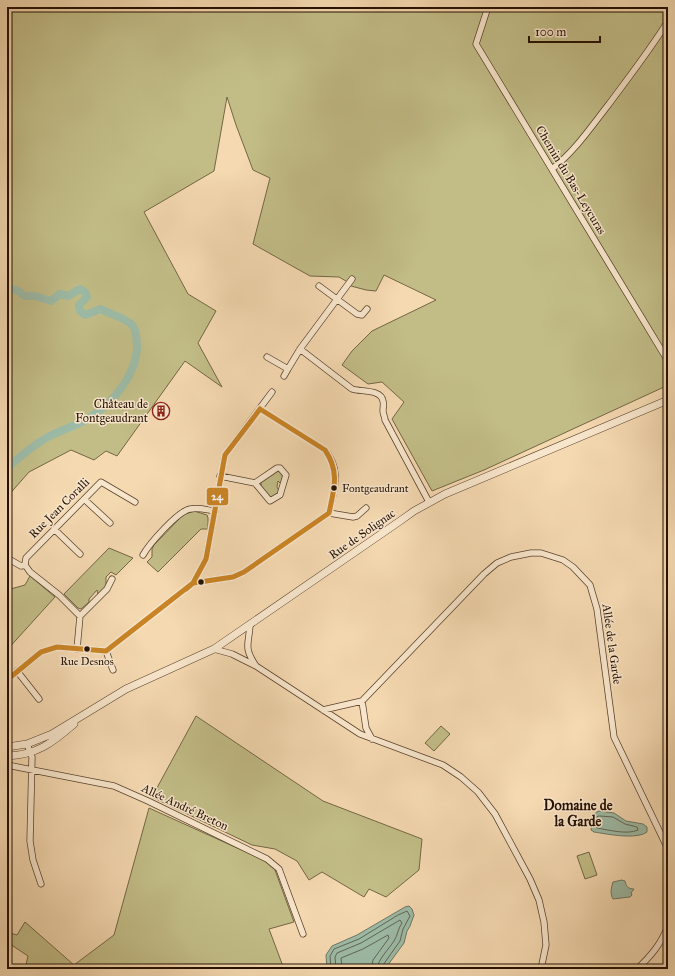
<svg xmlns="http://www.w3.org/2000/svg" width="675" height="976" viewBox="0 0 675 976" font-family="'IM FELL Great Primer',serif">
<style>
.green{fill:#c2bd87;stroke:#746644}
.water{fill:#9dbba7;stroke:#6d7765}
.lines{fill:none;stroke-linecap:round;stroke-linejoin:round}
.shore{stroke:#616654;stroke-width:1}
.river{stroke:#9dbba7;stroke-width:8}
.minor-casing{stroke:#59422e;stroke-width:7}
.tertiary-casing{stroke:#59422e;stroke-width:8}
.minor{stroke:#f8e6cc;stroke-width:5.5}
.tertiary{stroke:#f8e6cc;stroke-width:7}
.bus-1-casing{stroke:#f8e6cc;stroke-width:8}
.bus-1{stroke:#ca8425;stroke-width:5}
.bus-dot{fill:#251002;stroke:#f8e6cc;stroke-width:1.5}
.labels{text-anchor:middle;stroke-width:3;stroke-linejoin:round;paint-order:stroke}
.bus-label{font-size:11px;fill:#251002;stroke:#f8e6cc;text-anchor:start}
.street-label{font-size:12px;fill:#251002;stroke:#f8e6cc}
.poi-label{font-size:12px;fill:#251002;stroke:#f8e6cc;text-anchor:end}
.quarter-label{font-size:14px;font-weight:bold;fill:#251002;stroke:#f8e6cc}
.line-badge{stroke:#f8e6cc;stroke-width:1.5}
.badge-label{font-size:11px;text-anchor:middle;font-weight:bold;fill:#fff}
</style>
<rect width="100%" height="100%" fill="#f5d9b1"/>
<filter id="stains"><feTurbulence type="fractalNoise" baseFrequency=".005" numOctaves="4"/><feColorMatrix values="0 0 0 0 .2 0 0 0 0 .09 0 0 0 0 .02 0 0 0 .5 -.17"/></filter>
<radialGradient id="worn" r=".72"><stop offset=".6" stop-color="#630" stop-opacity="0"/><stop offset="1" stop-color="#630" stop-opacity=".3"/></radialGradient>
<path class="green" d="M7 7H668V388L664 387 484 470 432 491 392 419 404 402 382 382 368 384 342 365 352 351 372 331 436 300 384 275 376 291 366 290 351 286 346 281 339 277 310 276 253 244 270 178 253 170 236 125 227 97 214 171 144 212 188 294 216 311 198 343 222 387 185 361 117 456 106 451 94 460 71 450 29 472 7 497Z
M275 471C284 471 283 478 281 484L278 481 277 487 279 491 277 495 274 498 269 497C265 492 260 487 261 481Z
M194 511 207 515 208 518V529H201L158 572 147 562 152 557V549L154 545 183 515Z
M109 548 133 558 116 575 111 572 106 577V587L98 594 97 590 89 599V602L81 609 78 608 64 594Z
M30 576 55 597 7 650V590L25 585Z
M196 716 323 801 422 839 419 870 386 897 369 889 364 897 322 872 309 880 297 861 275 849 252 845 152 797Z
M441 726 450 734 434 751 425 743Z
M149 808 268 862 275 870 294 922 269 929 284 969H25L28 956 7 942V932L17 935 25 922 74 965 114 935Z
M589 852 597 875 585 879 577 856Z"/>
<path class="water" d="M599 811 614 813 626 821 643 824 647 827V832C636 840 607 834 594 832L591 830C592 822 591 814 599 811Z
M622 880 625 881C626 886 628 889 634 889L631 893 632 895 630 897 613 899C610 894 611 888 613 882Z
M409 906 412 909 414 915 410 926 407 931 404 943 385 969H327L326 955 332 946 357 935 405 907Z"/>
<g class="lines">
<path class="shore" d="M600 816 613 817 625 824 637 827 638 830C627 835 609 830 597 828L596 826 597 817Z
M331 969 330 956 334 949 359 939 398 915 407 911 410 916 403 929 400 941 383 965 382 969
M336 969 335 957 337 953 361 943 400 920 402 923C398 928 398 935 394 941 389 949 378 959 377 969
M342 969 341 958 363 949 388 935 389 938 373 960 371 969"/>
<path class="river" d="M7 287 18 291 25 296H35L51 301 60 294 68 296 80 289 85 292 87 297 79 305 80 311 85 315 101 309C111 315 125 317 133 326 137 332 137 342 137 350 135 375 113 403 92 416 80 425 62 429 48 437 33 445 20 457 7 468"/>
<defs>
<path id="minor" d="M488 7 476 44 668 361
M552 169C575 151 591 127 609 104 629 77 650 50 668 21
M319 286 357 314 362 315 367 309
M300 349 352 389C361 392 381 389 383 401 384 404 383 407 383 411 383 414 385 417 385 420L429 502
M267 357 288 369 300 349 352 279
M284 376 288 369
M220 476 255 483 270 501 280 495 286 475 280 468H277L255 483
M84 499 110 523
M329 513 353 517 357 516 366 508
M54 529 80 554
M143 555C149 544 178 511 190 509 198 507 207 510 215 511
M7 558 21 566 25 565
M193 583 233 577 244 572 329 513C334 489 342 471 325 450L260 409
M80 616 59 595 30 572 25 565 26 558 101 482 135 502
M77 649 80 616 107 589 112 579
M214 649 232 654 256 666C243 647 249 644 250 625
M106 651 113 670
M256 666 360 734 443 765 461 777 478 792 495 814 530 879 539 900 544 922 546 945 541 969
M17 671 39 699
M7 680 41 652 57 647 106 651 193 583 206 559 225 455 272 392
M362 701 484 574 497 563 511 557 531 553H541L563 560 573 567 590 585 597 609 614 737 668 849
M323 710 362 701 366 728 372 739
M27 744 32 757 30 841 33 860 41 884
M7 765 114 786 148 801 267 859 279 869 303 934
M637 969C651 956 661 944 668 926"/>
<path id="tertiary" d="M7 747 27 744 52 734 126 689 214 649 400 521 414 511 445 494 668 400
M7 756C37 755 52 743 74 724"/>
</defs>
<use href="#minor" class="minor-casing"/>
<use href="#tertiary" class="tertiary-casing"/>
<use href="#minor" class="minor"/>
<use href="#tertiary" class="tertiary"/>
<defs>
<path id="bus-1" d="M186 589 193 583 206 559 225 455 260 409
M7 680 41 652 57 647 106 651 193 583 233 577 244 572 329 513C334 489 340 472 325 450L260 409"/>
</defs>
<use href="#bus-1" class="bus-1-casing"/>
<use href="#bus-1" class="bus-1"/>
</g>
<defs>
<symbol id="building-ring" viewBox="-11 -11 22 22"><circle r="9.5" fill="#f8e6cc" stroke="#8f2418" stroke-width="1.5"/><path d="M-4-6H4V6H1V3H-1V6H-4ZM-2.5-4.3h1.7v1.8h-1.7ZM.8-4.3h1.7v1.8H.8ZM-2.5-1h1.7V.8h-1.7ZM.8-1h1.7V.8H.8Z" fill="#8f2418"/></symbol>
</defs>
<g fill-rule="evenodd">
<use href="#building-ring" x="151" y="401" width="20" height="20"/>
</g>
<g class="bus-dot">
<circle cx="334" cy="488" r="3.5"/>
<circle cx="201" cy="582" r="3.5"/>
<circle cx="87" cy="649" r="3.5"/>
</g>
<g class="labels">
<g class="bus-label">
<text x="342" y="492">Fontgeaudrant</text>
<text x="87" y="665" text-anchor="middle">Rue Desnos</text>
</g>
<g class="street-label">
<text transform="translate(571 180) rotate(59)" y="4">Chemin du Bas-Leycuras</text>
<text transform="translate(59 508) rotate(-45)" y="4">Rue Jean Coralli</text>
<text transform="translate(362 534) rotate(-35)" y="4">Rue de Solignac</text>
<text transform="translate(612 644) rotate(82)" y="4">Allée de la Garde</text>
<text transform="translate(185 807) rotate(25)" y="4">Allée André Breton</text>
</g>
<g class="poi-label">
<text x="148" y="408">Château de<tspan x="148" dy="14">Fontgeaudrant</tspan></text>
</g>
<g class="quarter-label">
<text x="578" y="810">Domaine de<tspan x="578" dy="16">la Garde</tspan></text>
</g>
</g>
<rect class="line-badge" x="206" y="487" width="23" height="19" rx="4" fill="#ca8425"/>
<g class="badge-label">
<text x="217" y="500">24</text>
</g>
<rect width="675" height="976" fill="none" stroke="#f5d9b1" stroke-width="24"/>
<rect x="8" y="8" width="659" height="960" fill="none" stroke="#251002" stroke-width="2"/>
<rect x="12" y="12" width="651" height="952" fill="none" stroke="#251002"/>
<path d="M529 36v6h71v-6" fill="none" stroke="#251002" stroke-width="2"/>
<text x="535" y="36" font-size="12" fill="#251002" stroke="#f8e6cc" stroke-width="3" paint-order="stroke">100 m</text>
<rect width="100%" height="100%" filter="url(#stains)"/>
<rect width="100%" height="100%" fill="url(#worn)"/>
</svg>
